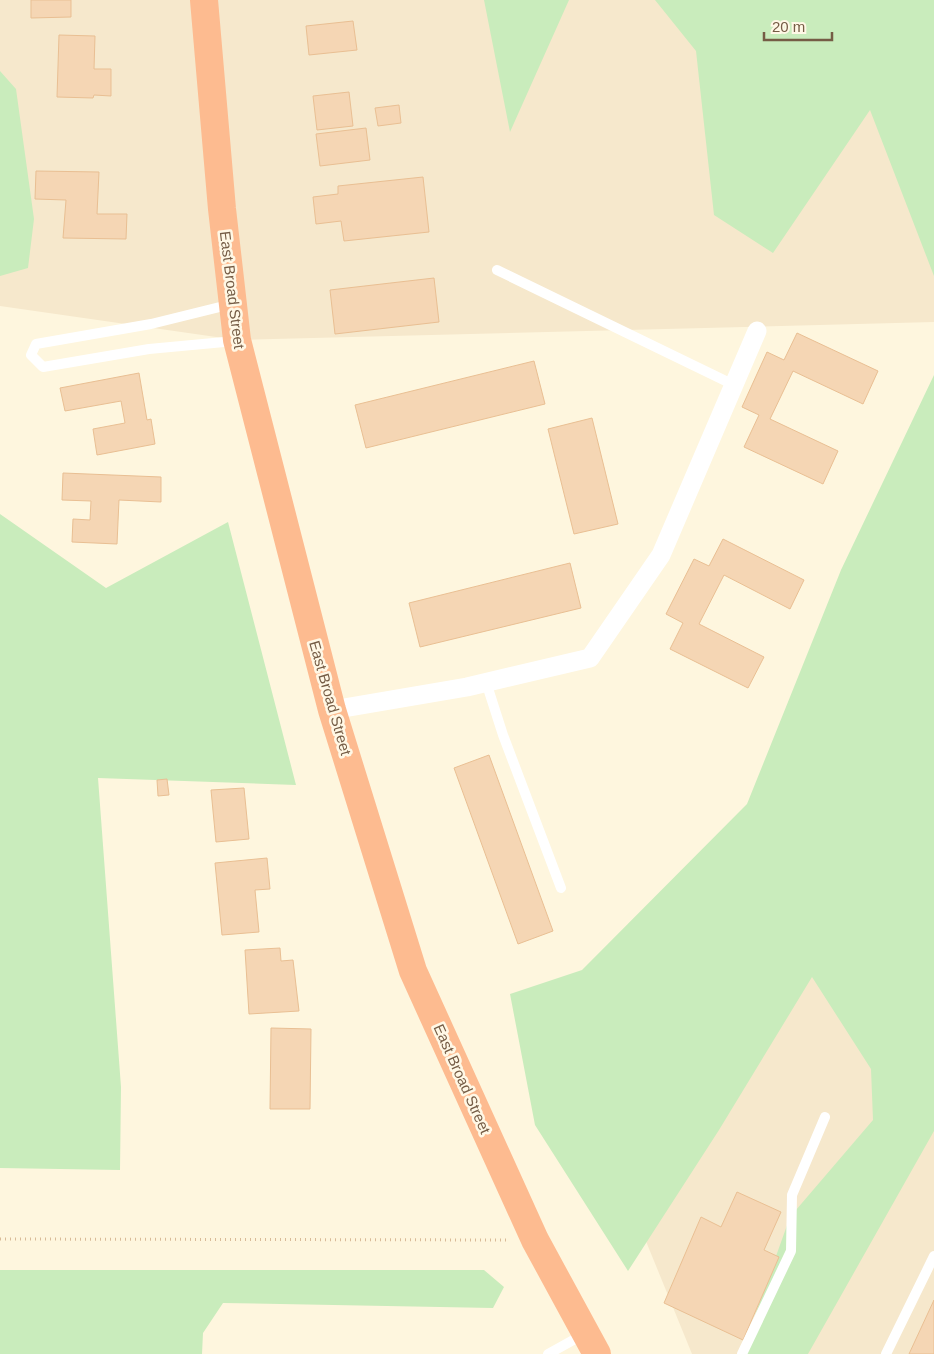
<svg xmlns="http://www.w3.org/2000/svg" width="934" height="1354" viewBox="0 0 934 1354" font-family="Helvetica,sans-serif">
<style>
.residential{fill:#f6e8cc}
.green{fill:#c9ecbc}
.building{fill:#f5d6b4;stroke:#e9bf93}
.lines{fill:none;stroke-linecap:round;stroke-linejoin:round}
.path{stroke:#d9ba97;stroke-width:3;stroke-dasharray:1 4;stroke-linecap:butt}
.lane{stroke:#fff;stroke-width:10}
.street{stroke:#fff;stroke-width:19}
.highway{stroke:#fdbb90;stroke-width:28}
.labels{text-anchor:middle;stroke-width:5;stroke-linejoin:round;paint-order:stroke}
.street-label{font-size:15px;fill:#755c45;stroke:#fff8e6}
</style>
<rect width="100%" height="100%" fill="#fef6de"/>
<path class="residential" d="M0 0H934V322L237 340 0 306Z
M934 514V1354H692L623 1185Z"/>
<path class="green" d="M484 0H569L510 132Z
M655 0H934V276L870 110 773 253 714 215 696 51Z
M0 71 16 89 34 219 28 268 0 276Z
M934 375V1131L808 1354H741L790 1217 873 1120 871 1069 812 977 719 1130 628 1271 535 1125 510 994 582 970 747 804 841 570Z
M0 514 106 588 228 522 296 785 98 778 121 1087 120 1170 0 1168Z
M0 1270H484L504 1287 493 1308 223 1303 203 1333 202 1354H0Z"/>
<path class="building" d="M31 0H71V17L31 18Z
M353 21 357 50 309 55 306 26Z
M59 35 95 36 94 69H111V96L94 95 93 98 57 97Z
M349 92 353 126 317 130 313 96Z
M399 105 401 123 378 126 375 108Z
M366 128 370 160 320 166 316 134Z
M36 171 99 172 97 214H127L126 239 63 238 66 200 35 199Z
M423 177 429 232 344 241 341 221 316 224 313 197 338 194V186Z
M434 278 439 322 335 334 330 290Z
M797 333 878 371 863 404 793 371 770 419 838 451 823 484 744 447 759 415 742 407 767 352 784 360Z
M534 361 545 404 366 448 355 405Z
M139 373 147 420 151 419 155 444 97 455 93 429 125 423 121 401 65 411 60 388Z
M592 418 618 524 574 534 548 429Z
M63 473 161 477V502L119 500 117 544 72 542 73 519 90 520 91 501 62 500Z
M723 539 804 580 790 609 724 575 699 624 764 657 748 688 670 649 683 623 666 614 694 559 709 566Z
M570 563 581 608 420 647 409 603Z
M489 755 553 931 518 944 454 768Z
M167 779 169 795 158 796 157 780Z
M244 788 249 839 216 842 211 790Z
M267 858 270 889 255 890 259 932 222 935 215 863Z
M280 948 281 961 293 960 299 1011 249 1014 245 950Z
M271 1028 311 1029 310 1109H270Z
M737 1192 781 1212 764 1250 779 1257 743 1340 664 1303 701 1217 721 1227Z
M934 1300V1354H909Z"/>
<g class="lines">
<path class="path" d="M0 1239 507 1240"/>
<path class="lane" d="M497 270 734 385
M232 304 151 324 36 344 31 355 43 367 149 349 235 341
M486 682 503 735 561 888
M548 1354 584 1334
M742 1354 791 1251 792 1195 825 1117
M886 1354 934 1256"/>
<path class="street" d="M332 710 467 687 590 658 661 555 757 331"/>
<path class="highway" d="M204 0 222 209 237 340 332 710 413 971 535 1240 597 1354"/>
</g>
<g class="labels">
<g class="street-label">
<text transform="translate(232 290) rotate(83)" y="5">East Broad Street</text>
<text transform="translate(330 698) rotate(74)" y="5">East Broad Street</text>
<text transform="translate(462 1079) rotate(66)" y="5">East Broad Street</text>
</g>
</g>
<path d="M764 32v8h68v-8" fill="none" stroke="#755c45" stroke-width="2.5"/>
<text x="772" y="32" font-size="15" fill="#755c45" stroke="#fff8e6" stroke-width="4" paint-order="stroke">20 m</text>
</svg>
